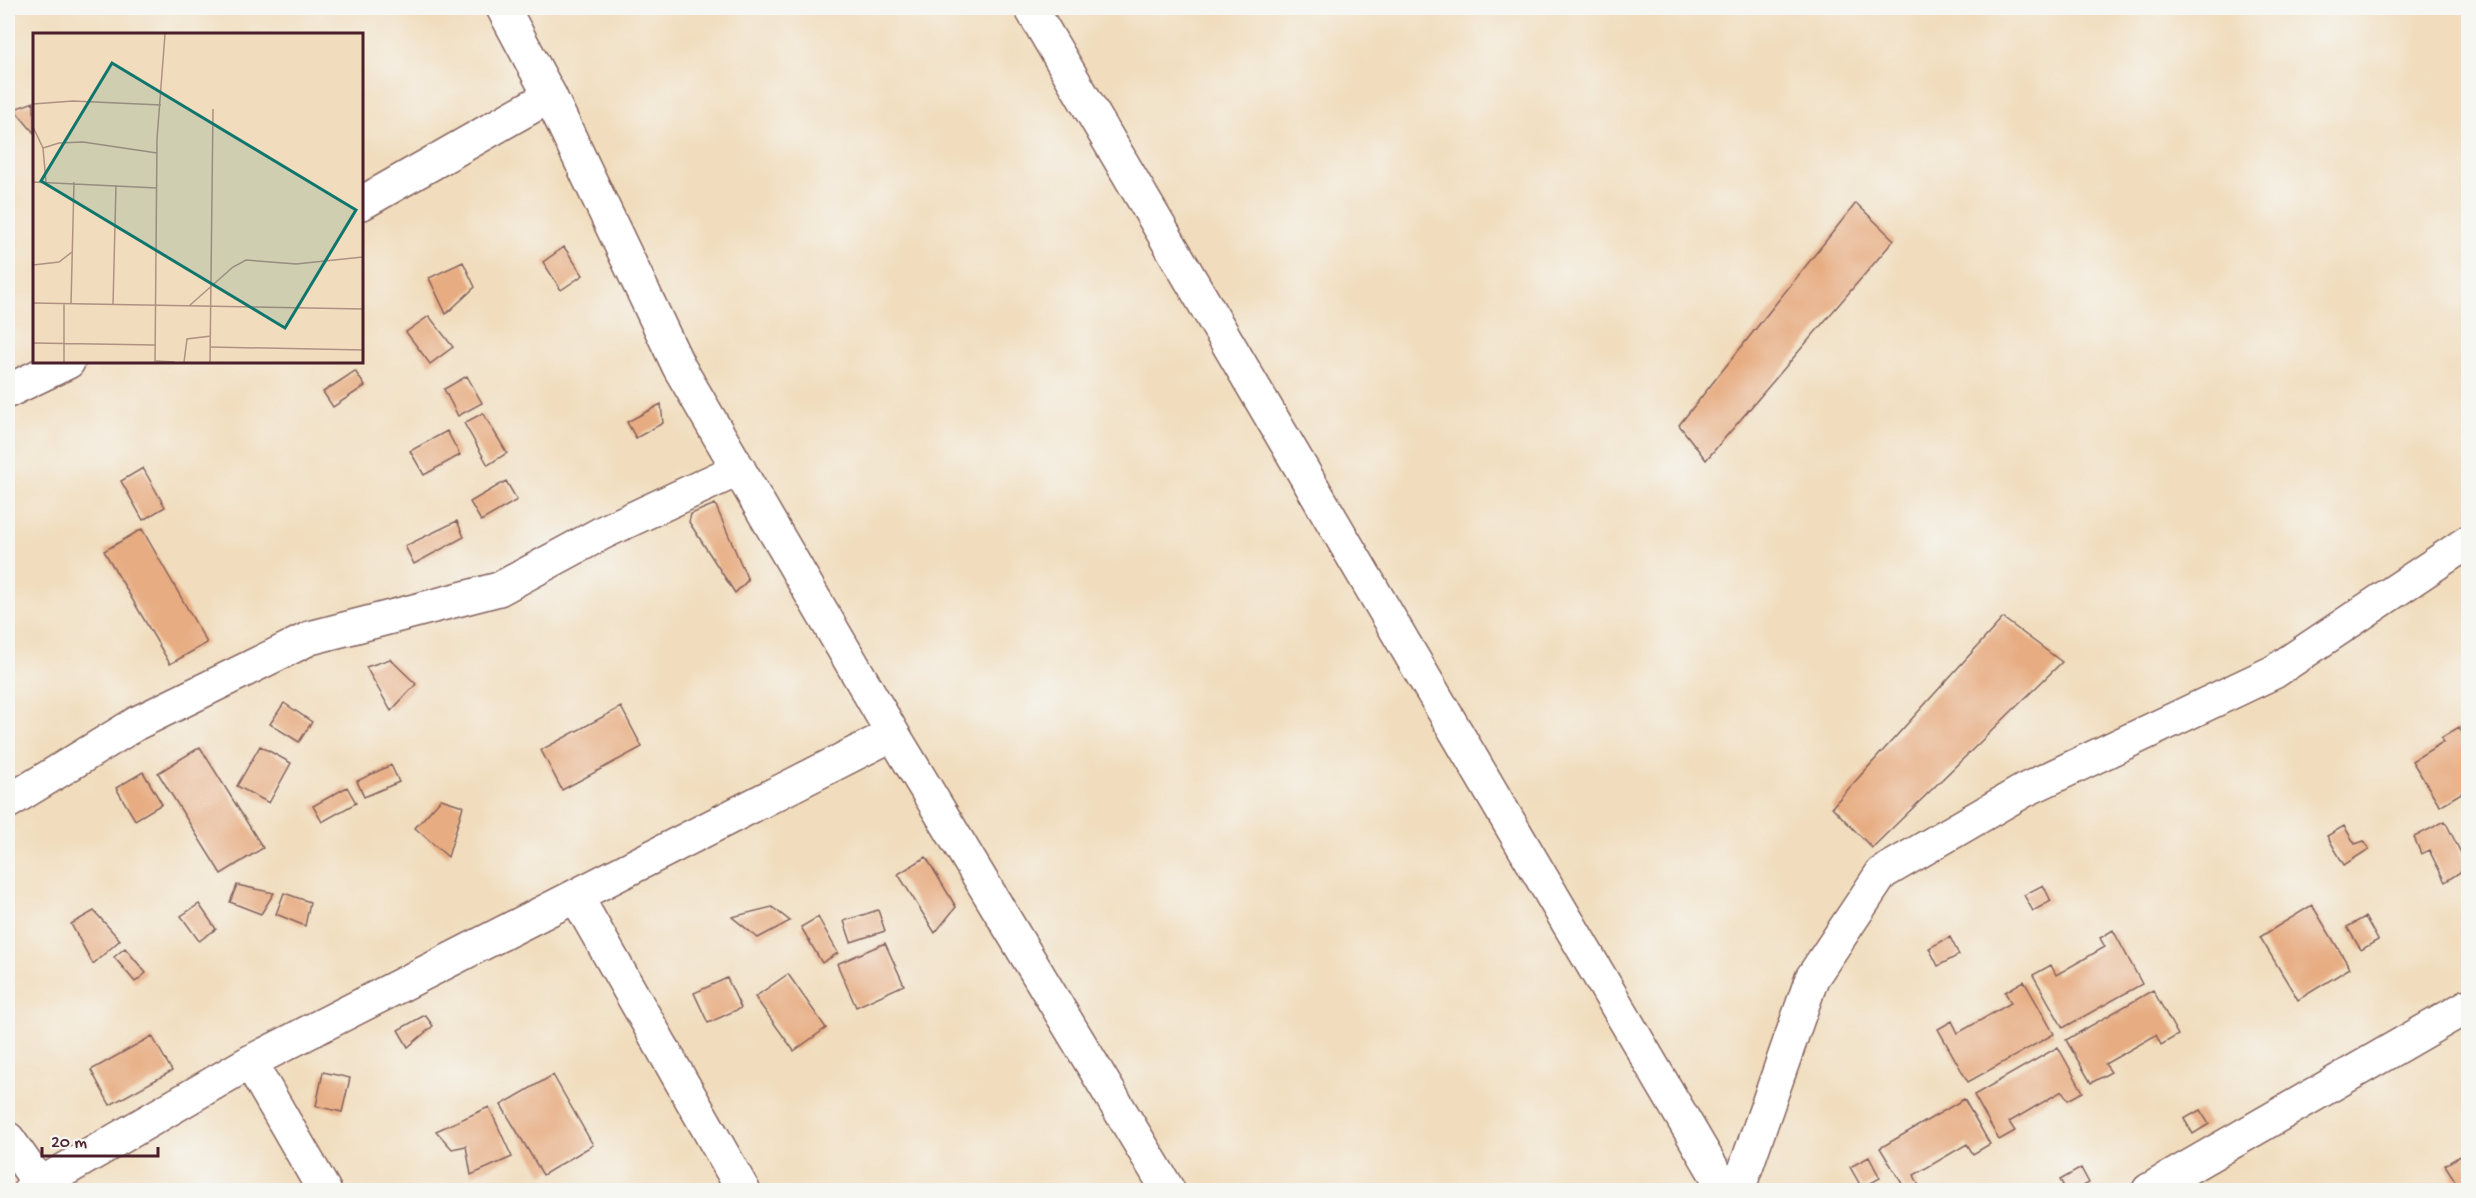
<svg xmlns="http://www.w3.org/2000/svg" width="2476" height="1198" viewBox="0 0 2476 1198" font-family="'Gochi Hand',sans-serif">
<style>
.building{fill:#e7ac81}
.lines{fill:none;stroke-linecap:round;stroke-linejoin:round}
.minor-casing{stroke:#84625e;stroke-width:36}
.minor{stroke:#fff;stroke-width:33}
.inset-road{fill:none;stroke:#ae9183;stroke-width:1.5}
.view{fill:#0f766e;fill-opacity:0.15;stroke:#0f766e;stroke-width:3}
.inset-edge{fill:none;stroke:#4a1f2b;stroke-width:3}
</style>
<rect width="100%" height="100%" fill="#f6f6f2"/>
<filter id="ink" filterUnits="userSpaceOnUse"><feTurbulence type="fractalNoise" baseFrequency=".0167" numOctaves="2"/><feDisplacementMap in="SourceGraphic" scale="12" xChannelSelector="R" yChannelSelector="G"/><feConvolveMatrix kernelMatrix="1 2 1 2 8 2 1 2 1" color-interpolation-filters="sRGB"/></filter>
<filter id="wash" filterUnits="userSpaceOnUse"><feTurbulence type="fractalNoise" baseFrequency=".008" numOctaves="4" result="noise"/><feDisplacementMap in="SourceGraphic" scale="24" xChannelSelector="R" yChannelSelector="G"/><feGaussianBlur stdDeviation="1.35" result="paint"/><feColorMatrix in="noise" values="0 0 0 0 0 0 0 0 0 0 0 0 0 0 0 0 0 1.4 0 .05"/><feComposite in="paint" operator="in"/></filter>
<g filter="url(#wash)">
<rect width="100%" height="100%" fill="#f1ddbd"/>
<g id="blocks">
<path class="building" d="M34 102V133L14 109Z
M1856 203 1894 240 1706 460 1679 425Z
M564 247 583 275 561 290 543 262Z
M463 262 475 287 446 314 429 278Z
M429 316 453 347 430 364 406 332Z
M355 371 365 386 333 407 323 392Z
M467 376 482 403 458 416 444 389Z
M661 404 663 423 636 438 627 422Z
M483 413 507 453 488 465 464 423Z
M447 431 460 455 424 475 410 451Z
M143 468 165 507 143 520 121 481Z
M506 481 517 500 481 521 470 502Z
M715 504 748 580 735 593 689 522 691 514Z
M457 521 464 537 414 564 405 546Z
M142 529 207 643 170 664 104 551Z
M2003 618 2062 662 1872 848 1832 807Z
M390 659 416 684 391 711 366 667Z
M284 703 312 722 299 742 270 724Z
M621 707 642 747 562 790 541 750Z
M2459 727 2468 743V789L2440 806 2412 761 2443 742 2441 738Z
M260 746 291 763 269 803 237 786Z
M200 747 263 848 221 874 158 773Z
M391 765 399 782 364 797 357 781Z
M143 772 162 804 135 820 116 788Z
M347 787 356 803 322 822 313 806Z
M441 799 463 806 448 857 415 828Z
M2445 821 2468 867 2445 882 2429 850 2421 854 2414 837Z
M2344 826 2355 844 2364 841 2369 849 2344 865 2327 836Z
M926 857 956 907 935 933 898 874Z
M237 885 274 893 261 914 230 902Z
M2043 885 2051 901 2033 911 2024 895Z
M284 893 310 902 305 926 276 914Z
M199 904 216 929 199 941 181 916Z
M2312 905 2350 968 2298 1000 2260 937Z
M772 907 790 921 758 938 732 917Z
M878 910 885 931 851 942 844 921Z
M94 911 120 940 93 964 71 924Z
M818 917 838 953 822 963 801 927Z
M2365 917 2378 940 2361 950 2347 927Z
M2113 930 2142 984 2063 1028 2033 975 2051 965 2056 975 2105 947 2100 938Z
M1950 937 1959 955 1938 966 1929 948Z
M885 943 904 985 856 1007 837 964Z
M125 948 146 973 135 982 114 957Z
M788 974 826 1028 794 1051 755 997Z
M727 978 741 1008 708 1023 694 993Z
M2024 981 2054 1034 1968 1082 1938 1029 1952 1021 1958 1033 2011 1003 2005 992Z
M2153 990 2178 1035 2161 1045 2156 1035 2105 1064 2111 1072 2091 1083 2066 1040Z
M425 1015 433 1026 408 1047 398 1030Z
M152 1036 172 1071 110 1105 91 1070Z
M2058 1047 2083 1092 2068 1100 2062 1091 2009 1122 2015 1131 1999 1140 1974 1095Z
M323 1072 350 1078 342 1112 316 1106Z
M553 1075 593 1145 543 1175 501 1105Z
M1964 1099 1990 1144 1973 1154 1967 1144 1914 1175 1919 1186 1906 1190 1880 1148Z
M489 1107 512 1157 471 1175 466 1146 452 1149 436 1131Z
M2200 1110 2209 1124 2193 1134 2184 1119Z
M2468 1151V1190H2461L2445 1165Z
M1869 1157 1880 1178 1862 1188 1850 1167Z
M2081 1168 2089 1183 2075 1190H2066L2060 1180Z"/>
</g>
</g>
<g filter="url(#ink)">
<use href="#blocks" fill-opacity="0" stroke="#84625e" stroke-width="1.5"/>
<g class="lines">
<defs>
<path id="minor" d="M503 8 550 96 679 367 893 734 1168 1190
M1031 8 1725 1190
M362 203 550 96
M8 391 68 362
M8 802 137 723 310 638 499 589 604 532 739 469
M576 896 743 1190
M250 1062 324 1190
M8 1139 40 1184
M30 1190 250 1062 893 734
M1738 1190 1812 978 1882 873 2025 790 2274 672 2468 542
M2149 1190 2468 1006"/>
</defs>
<use href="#minor" class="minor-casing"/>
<use href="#minor" class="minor"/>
</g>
</g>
<g transform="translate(33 33)">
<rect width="330" height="330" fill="#f1ddbd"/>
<path class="inset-road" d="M0 71 40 68 128 72M0 94 10 115 13 149M10 115 26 110 50 109 124 120M0 149 124 155M0 232 26 229 39 219M0 270 330 276M38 271 41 149M80 272 83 152M156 273 200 234 213 227 263 231 330 224M0 310 123 312M178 314 330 317M123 328 142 329M31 329V271M122 329 124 106 132 1M151 329 154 306 178 303M177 329 180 76"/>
<path class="view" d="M79 30 323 177 252 295 8 148Z"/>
<rect width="330" height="330" class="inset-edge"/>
</g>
<rect width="2476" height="1198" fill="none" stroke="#f6f6f2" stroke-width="30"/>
<path d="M42 1147v9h116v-9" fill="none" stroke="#4a1f2b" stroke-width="3"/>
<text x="51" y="1147" font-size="18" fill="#4a1f2b" stroke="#f6f6f2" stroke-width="4.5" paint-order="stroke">20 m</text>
</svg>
